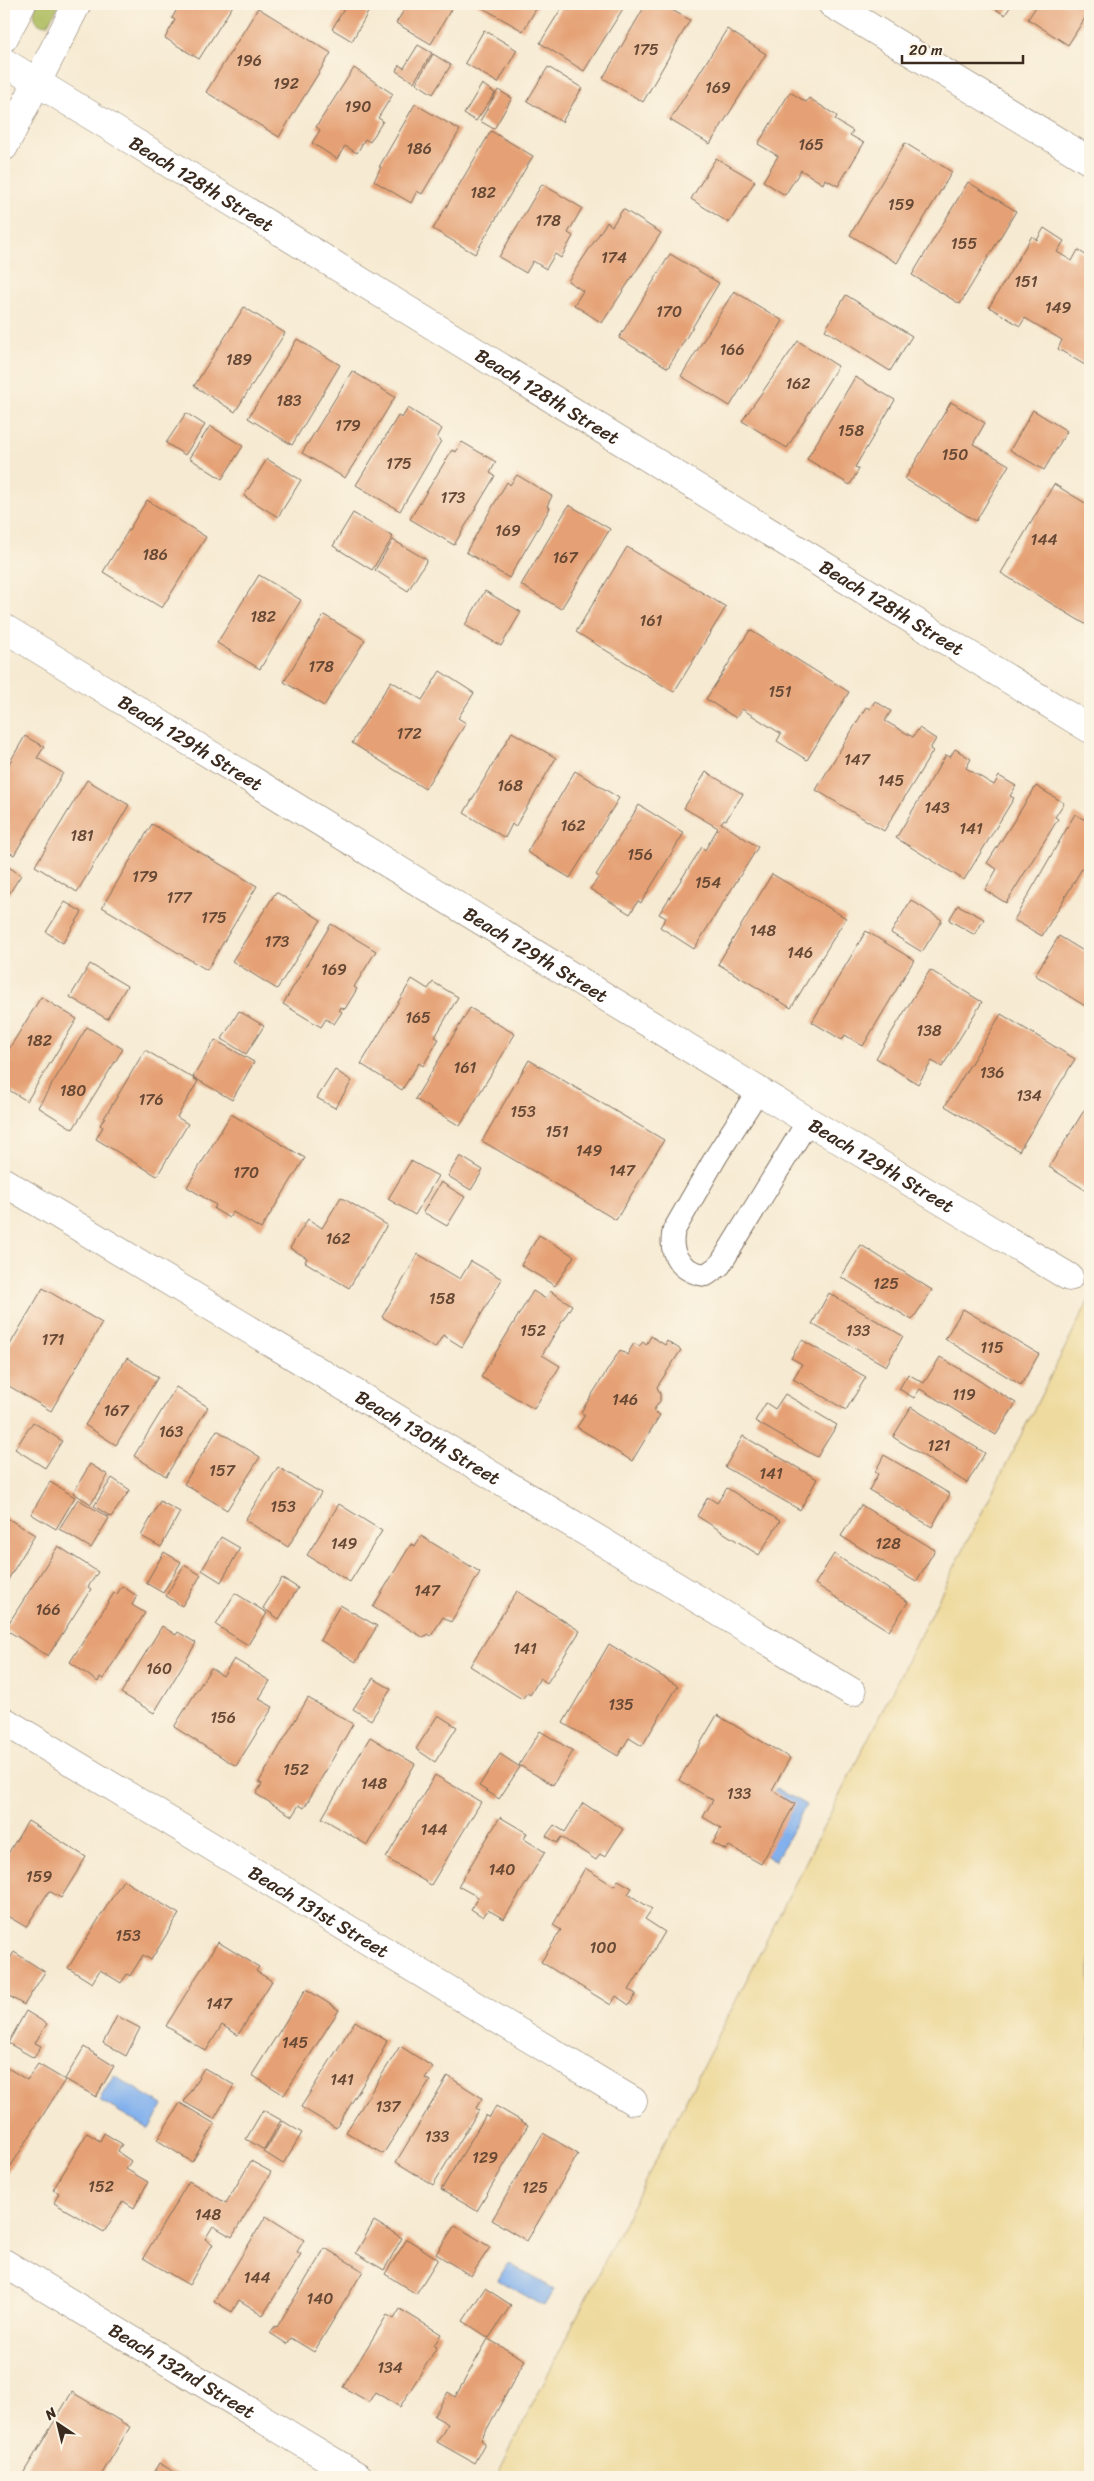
<svg xmlns="http://www.w3.org/2000/svg" width="1094" height="2481" viewBox="0 0 1094 2481" font-family="Sriracha,sans-serif">
<style>
.green{fill:#aebd5f;stroke:#74743e}
.sand{fill:#eeda9e;stroke:#94825e}
.water{fill:#82b1ed;stroke:#5e6e86}
.building{fill:#e5a175}
.lines{fill:none;stroke-linecap:round;stroke-linejoin:round}
.service-casing{stroke:#7c6d5d;stroke-width:24}
.minor-casing{stroke:#7c6d5d;stroke-width:29}
.tertiary-casing{stroke:#7c6d5d;stroke-width:29}
.service{stroke:#fff;stroke-width:22}
.minor{stroke:#fff;stroke-width:28}
.tertiary{stroke:#fff;stroke-width:28}
.labels{text-anchor:middle;stroke-width:5;stroke-linejoin:round;paint-order:stroke}
.number-label{font-size:16px;fill:#664834}
.street-label{font-size:19px;fill:#3b2a1e;stroke:#fcf5e5}
</style>
<rect width="100%" height="100%" fill="#fcf5e5"/>
<filter id="ink" filterUnits="userSpaceOnUse"><feTurbulence type="fractalNoise" baseFrequency=".02" numOctaves="2"/><feDisplacementMap in="SourceGraphic" scale="10" xChannelSelector="R" yChannelSelector="G"/><feConvolveMatrix kernelMatrix="1 2 1 2 8 2 1 2 1" color-interpolation-filters="sRGB"/></filter>
<filter id="wash" filterUnits="userSpaceOnUse"><feTurbulence type="fractalNoise" baseFrequency=".0096" numOctaves="4" result="noise"/><feDisplacementMap in="SourceGraphic" scale="20" xChannelSelector="R" yChannelSelector="G"/><feGaussianBlur stdDeviation="1.12" result="paint"/><feColorMatrix in="noise" values="0 0 0 0 0 0 0 0 0 0 0 0 0 0 0 0 0 1.4 0 .05"/><feComposite in="paint" operator="in"/></filter>
<g filter="url(#wash)">
<rect width="100%" height="100%" fill="#f6ead2"/>
<path class="green" d="M37 4H60L47 25 39 24C33 17 33 12 37 4Z"/>
<path class="sand" d="M1090 1298V2477H496Z"/>
<path class="water" d="M776 1788 806 1805 775 1861 745 1843Z
M114 2076 163 2105 149 2129 99 2100Z
M508 2263 554 2289 544 2306 498 2280Z"/>
<g id="blocks">
<path class="building" d="M180 4H234L199 59 165 38 175 20 172 18Z
M347 4H365L371 7 352 41 332 29Z
M408 4H454L431 44 396 23Z
M476 4H539L523 31Z
M564 4H626L584 71 540 43Z
M646 4H661L690 20 643 102 603 78Z
M987 4H1012L1005 15Z
M1038 4H1090V10L1068 45 1028 19Z
M258 8 331 53 279 137 206 92Z
M727 29 766 54 710 144 670 120Z
M484 30 517 50 498 83 465 63Z
M418 45 432 53 414 82 396 71 399 65 404 68Z
M433 54 451 65 433 94 416 83Z
M548 67 582 88 562 122 527 101Z
M354 68 393 94 378 118 383 121 370 142 365 139 357 153 345 146 337 159 312 143 320 130 316 127Z
M482 84 495 93 476 121 464 114Z
M498 90 512 98 494 129 480 121Z
M790 92 806 102 809 98 837 116 835 120 853 131 850 135 864 143 838 186 825 179 823 184 801 170 785 195 763 181 778 156 758 144Z
M415 104 460 130 422 194 417 191 411 203 374 181 381 167H379Z
M491 131 533 156 475 254 433 229Z
M905 143 952 172 897 263 850 235Z
M716 158 755 181 729 223 691 199Z
M968 182 1016 211 960 304 912 275Z
M542 184 582 208 568 233 573 236 561 258 555 254 546 269 533 261 526 273 499 257Z
M623 209 661 233 602 323 574 305 583 291 568 281 607 222 612 226Z
M1044 228 1064 241 1057 252 1072 261 1078 250 1090 258V368L1058 349 1062 340 1025 318 1020 326 989 307 1032 236 1037 240Z
M670 254 719 283 668 368 619 338Z
M734 291 783 321 730 406 681 376Z
M846 295 912 336 890 371 825 330Z
M244 307 285 333 235 412 194 386Z
M297 339 340 365 292 445 248 418Z
M798 341 838 366 787 448 742 421Z
M352 371 395 397 345 478 302 453Z
M855 377 895 400 855 467 859 469 850 485 807 459Z
M951 402 985 423 973 444 1009 465 976 521 905 479Z
M408 408 442 429 437 438 441 441 400 511 356 485 398 416 402 418Z
M1033 410 1067 431 1044 470 1010 450Z
M186 413 205 425 185 455 166 443Z
M210 426 243 446 222 479 189 458Z
M462 442 496 462 490 473 495 476 454 545 410 519 452 450 456 452Z
M267 459 301 480 278 517 244 496Z
M517 475 552 496 547 506 550 508 509 578 466 552 507 482 510 485Z
M1054 484 1090 506V627L1001 573Z
M147 500 206 537 162 608 103 572Z
M569 505 610 529 561 609 521 585Z
M353 513 393 537 372 570 333 546Z
M393 540 427 560 408 591 375 570Z
M627 547 726 607 674 692 576 632Z
M259 575 301 600 260 669 217 643Z
M485 591 521 612 501 646 465 625Z
M324 615 365 640 324 706 284 682Z
M750 630 849 692 807 760 777 741 781 734 780 733 742 709 736 718 706 699Z
M440 671 474 693 458 718 466 723 425 789 352 743 391 681 422 700Z
M875 701 891 711 885 721 913 737 919 728 936 739 930 749 933 751 884 831 816 790 866 707 870 709Z
M512 732 556 758 515 827 512 824 505 838 464 813Z
M25 736 44 747 37 758 63 773 14 855 4 849V772Z
M955 749 971 759 966 768 979 776 994 785 999 776 1016 786 1010 796 1014 798 964 880 896 838 946 755 950 757Z
M575 771 619 798 570 878 527 852Z
M706 772 743 794 726 820 724 819 721 823 758 847 694 949 660 927 666 918 659 914 702 847 705 850 718 828 684 808Z
M87 780 129 805 77 892 35 866Z
M1036 786 1064 803 1055 817 1058 819 1006 903 985 890 997 869 987 863Z
M639 805 684 833 641 903 638 901 630 914 590 889 599 877 596 875Z
M1075 814 1090 823V855L1042 936 1014 920Z
M152 824 257 886 207 970 102 907Z
M4 864 21 875 4 902Z
M772 874 846 918 791 1008 718 964Z
M276 892 321 920 277 989 232 961Z
M911 900 942 920 922 952 891 933Z
M65 902 82 912 63 943 46 932Z
M958 905 984 919 975 935 949 920Z
M331 924 376 951 354 987 357 989 345 1009 340 1007 339 1010 342 1012 334 1024 326 1019 321 1027 283 1004Z
M866 931 914 960 863 1046 845 1035 842 1040 812 1022Z
M1059 936 1090 955V1009L1035 975Z
M90 964 127 986 107 1019 70 997Z
M930 970 982 1002 942 1067 932 1061 918 1084 876 1058Z
M412 979 428 989 433 982 458 997 435 1037 439 1039 423 1066 419 1063 402 1090 361 1064Z
M41 997 77 1019 27 1101 4 1087V1057Z
M470 1008 515 1034 460 1126 415 1099Z
M239 1011 264 1026 246 1054 222 1039Z
M1001 1014 1075 1059 1019 1151 945 1106Z
M87 1027 123 1049 73 1129 38 1107Z
M215 1040 254 1062 232 1100 193 1077Z
M145 1050 198 1081 177 1117 188 1124 157 1176 96 1139 103 1127 100 1125Z
M529 1060 664 1140 616 1220 482 1141Z
M335 1070 352 1081 335 1108 317 1098Z
M1090 1101V1193L1049 1167Z
M231 1114 305 1158 261 1229 233 1212 229 1218 214 1209 216 1205 187 1187Z
M460 1156 483 1170 471 1190 448 1176Z
M411 1161 438 1176 415 1215 388 1199Z
M441 1182 465 1197 447 1226 423 1212Z
M341 1197 387 1225 349 1288 305 1262 307 1258 290 1248 308 1219 322 1228Z
M539 1235 574 1256 555 1286 521 1265Z
M861 1245 932 1290 912 1320 841 1277Z
M418 1254 460 1279 471 1261 502 1279 462 1347 443 1335 435 1348 382 1317Z
M43 1288 102 1323 51 1411 4 1383V1355Z
M533 1291 546 1299 550 1291 572 1305 542 1355 560 1366 534 1409 481 1377Z
M829 1293 903 1336 886 1366 812 1324Z
M963 1309 1039 1354 1021 1385 945 1339Z
M651 1336 665 1345 667 1341 681 1350 657 1387 660 1394V1401L653 1411 660 1415 632 1461 577 1427 585 1415 581 1412 620 1350 627 1355 634 1343 639 1346 643 1342 646 1345Z
M802 1340 866 1377 846 1410 793 1379 802 1364 791 1358Z
M940 1357 1016 1403 996 1435 920 1389 914 1398 899 1389 908 1374 924 1383Z
M127 1358 158 1377 116 1445 85 1425Z
M176 1387 208 1407 166 1476 134 1456Z
M785 1394 837 1425 817 1457 755 1421 766 1403 775 1409Z
M911 1407 985 1453 967 1483 893 1437Z
M33 1422 62 1441 45 1468 15 1449Z
M217 1430 260 1457 227 1510 184 1484Z
M743 1436 817 1479 800 1510 725 1467Z
M884 1455 950 1494 932 1527 869 1490 878 1474 875 1472Z
M90 1464 108 1475 91 1504 73 1493Z
M278 1467 321 1493 288 1547 245 1520Z
M112 1478 130 1490 111 1517 94 1506Z
M50 1482 75 1497 56 1529 31 1514Z
M727 1488 780 1521 759 1555 697 1516 708 1497 717 1503Z
M78 1499 109 1518 91 1548 59 1529Z
M160 1501 180 1512 161 1547 141 1536Z
M339 1504 382 1531 350 1582 307 1555Z
M861 1505 935 1550 916 1582 841 1536Z
M4 1516 35 1535 4 1586Z
M421 1536 480 1572 451 1622 443 1617 431 1636 428 1634 424 1638 373 1607 411 1544 415 1546Z
M221 1537 240 1548 221 1582 202 1570Z
M58 1546 98 1572 88 1587 91 1589 48 1656 5 1629Z
M164 1552 181 1562 163 1593 146 1583Z
M834 1554 908 1602 889 1631 815 1584Z
M184 1565 201 1575 182 1606 166 1596Z
M282 1578 298 1588 279 1619 263 1608Z
M122 1586 137 1596 132 1605 145 1613 103 1679 100 1677 98 1682 70 1662 114 1593 117 1594Z
M517 1591 580 1631 547 1683 540 1678 530 1695 527 1693 522 1699 470 1666Z
M235 1593 267 1613 248 1645 216 1625Z
M340 1605 377 1626 356 1662 320 1640Z
M162 1626 176 1635 178 1632 196 1643 154 1713 121 1693Z
M609 1644 678 1686 642 1746 629 1738 618 1756 563 1723Z
M234 1659 270 1681 259 1699 273 1707 236 1766 174 1727 211 1668 223 1676Z
M373 1678 391 1689 371 1720 353 1709Z
M308 1698 353 1724 304 1808 299 1805 292 1816 256 1794 262 1784 259 1782Z
M438 1715 457 1727 435 1762 416 1749Z
M717 1715 790 1758 772 1790 795 1804 761 1864 729 1846 726 1850 713 1843 721 1828 703 1817 713 1800 679 1780Z
M540 1731 573 1751 553 1785 519 1765Z
M370 1737 415 1764 367 1845 322 1818Z
M500 1754 520 1767 499 1799 479 1786Z
M435 1775 481 1802 431 1885 386 1858Z
M583 1803 623 1829 605 1857 600 1854 596 1860 561 1837 557 1843 546 1836 554 1825 565 1832Z
M500 1817 527 1833 524 1839 545 1852 504 1919 488 1910 483 1917 471 1909 478 1897 458 1886Z
M28 1821 86 1857 61 1898 49 1891 26 1927 4 1914V1860Z
M585 1868 614 1886 618 1880 632 1888 628 1894 652 1909 645 1919 665 1932 629 1990 636 1994 629 2005 616 1996 611 2005 541 1962 561 1930 553 1925Z
M123 1880 179 1914 151 1960 143 1955 130 1976 127 1974 121 1983 100 1970 92 1983 68 1968Z
M218 1942 259 1967 256 1971 272 1981 238 2035 222 2025 206 2051 166 2026Z
M14 1952 45 1972 24 2005 4 1993V1968Z
M306 1989 339 2010 284 2095 252 2075Z
M26 2011 47 2024 35 2043 41 2046 34 2058 8 2043Z
M117 2016 140 2028 126 2056 103 2043Z
M355 2021 387 2041 382 2051 383 2052 336 2128 301 2107Z
M400 2046 433 2067 425 2078 430 2081 383 2154 346 2132Z
M84 2047 114 2066 96 2097 65 2079Z
M38 2064 65 2080 4 2177V2075L8 2068 27 2080Z
M204 2068 234 2085 214 2119 184 2102Z
M448 2076 482 2098 476 2108 479 2110 433 2185 396 2162Z
M180 2103 215 2124 192 2162 157 2140Z
M496 2106 528 2125 477 2211 441 2190 486 2115 489 2118Z
M263 2110 281 2120 264 2150 246 2139Z
M283 2121 302 2133 283 2164 264 2152Z
M87 2133 100 2141 104 2133 122 2144 118 2152 131 2161 126 2169 148 2182 134 2208 123 2201 104 2232 54 2203 59 2193 53 2190Z
M543 2133 578 2154 527 2241 492 2220Z
M251 2161 271 2172 232 2237 213 2226 205 2239 213 2244 189 2285 143 2258 189 2181 226 2203Z
M266 2216 304 2240 297 2252 301 2254 263 2315 239 2300 232 2312 214 2301Z
M374 2221 402 2238 384 2270 356 2253Z
M455 2225 490 2247 471 2276 436 2254Z
M407 2239 438 2259 416 2294 385 2274Z
M325 2248 363 2271 314 2352 291 2338 287 2344 270 2333 275 2326 277 2327Z
M485 2288 511 2305 489 2338 463 2321Z
M400 2309 441 2334 434 2346 437 2347 400 2407 375 2392 369 2402 343 2387 387 2315 394 2319Z
M488 2339 525 2360 481 2440 485 2443 474 2463 437 2442 448 2424 434 2416 448 2392 455 2397Z
M72 2392 130 2427 100 2477H92L87 2474 85 2477H21Z
M159 2463 183 2477H151Z"/>
</g>
</g>
<g filter="url(#ink)">
<use href="#blocks" fill-opacity="0" stroke="#7c6d5d" stroke-width="1"/>
<g class="lines">
<defs>
<path id="service" d="M758 1091 717 1155 674 1230C668 1254 681 1272 706 1275L720 1265 808 1121"/>
<g id="minor">
<path d="M832 4 1090 161"/>
<path id="s1" d="M4 62 1090 729"/>
<path id="s2" d="M4 628 808 1121 1069 1277"/>
<path id="s3" d="M4 1182 852 1692"/>
<path id="s4" d="M4 1721 633 2101"/>
<path id="s5" d="M4 2263 359 2477"/>
</g>
<path id="tertiary" d="M4 38 22 4
M4 147 77 4"/>
</defs>
<use href="#service" class="service-casing"/>
<use href="#minor" class="minor-casing"/>
<use href="#tertiary" class="tertiary-casing"/>
<use href="#service" class="service"/>
<use href="#minor" class="minor"/>
<use href="#tertiary" class="tertiary"/>
</g>
</g>
<g class="labels">
<g class="number-label">
<text x="646" y="55">175</text>
<text x="249" y="66">196</text>
<text x="286" y="89">192</text>
<text x="718" y="93">169</text>
<text x="358" y="112">190</text>
<text x="811" y="150">165</text>
<text x="419" y="154">186</text>
<text x="483" y="198">182</text>
<text x="901" y="210">159</text>
<text x="548" y="226">178</text>
<text x="964" y="249">155</text>
<text x="614" y="263">174</text>
<text x="1026" y="287">151</text>
<text x="1058" y="313">149</text>
<text x="669" y="317">170</text>
<text x="732" y="355">166</text>
<text x="239" y="365">189</text>
<text x="798" y="389">162</text>
<text x="289" y="406">183</text>
<text x="348" y="431">179</text>
<text x="851" y="436">158</text>
<text x="955" y="460">150</text>
<text x="399" y="469">175</text>
<text x="453" y="503">173</text>
<text x="508" y="536">169</text>
<text x="1044" y="545">144</text>
<text x="155" y="560">186</text>
<text x="565" y="563">167</text>
<text x="263" y="622">182</text>
<text x="651" y="626">161</text>
<text x="321" y="672">178</text>
<text x="780" y="697">151</text>
<text x="409" y="739">172</text>
<text x="857" y="765">147</text>
<text x="891" y="786">145</text>
<text x="510" y="791">168</text>
<text x="937" y="813">143</text>
<text x="573" y="831">162</text>
<text x="971" y="834">141</text>
<text x="82" y="841">181</text>
<text x="640" y="860">156</text>
<text x="145" y="882">179</text>
<text x="708" y="888">154</text>
<text x="179" y="903">177</text>
<text x="214" y="923">175</text>
<text x="763" y="936">148</text>
<text x="277" y="947">173</text>
<text x="800" y="958">146</text>
<text x="334" y="975">169</text>
<text x="418" y="1023">165</text>
<text x="929" y="1036">138</text>
<text x="39" y="1046">182</text>
<text x="465" y="1073">161</text>
<text x="992" y="1078">136</text>
<text x="73" y="1096">180</text>
<text x="1029" y="1101">134</text>
<text x="151" y="1105">176</text>
<text x="523" y="1117">153</text>
<text x="557" y="1137">151</text>
<text x="589" y="1156">149</text>
<text x="622" y="1176">147</text>
<text x="246" y="1178">170</text>
<text x="338" y="1244">162</text>
<text x="886" y="1289">125</text>
<text x="442" y="1304">158</text>
<text x="533" y="1336">152</text>
<text x="858" y="1336">133</text>
<text x="53" y="1345">171</text>
<text x="992" y="1353">115</text>
<text x="964" y="1400">119</text>
<text x="625" y="1405">146</text>
<text x="116" y="1416">167</text>
<text x="171" y="1437">163</text>
<text x="939" y="1451">121</text>
<text x="222" y="1476">157</text>
<text x="771" y="1479">141</text>
<text x="283" y="1512">153</text>
<text x="344" y="1549">149</text>
<text x="888" y="1549">128</text>
<text x="427" y="1596">147</text>
<text x="48" y="1615">166</text>
<text x="525" y="1654">141</text>
<text x="159" y="1674">160</text>
<text x="621" y="1710">135</text>
<text x="223" y="1723">156</text>
<text x="296" y="1775">152</text>
<text x="374" y="1789">148</text>
<text x="739" y="1799">133</text>
<text x="434" y="1835">144</text>
<text x="502" y="1875">140</text>
<text x="39" y="1882">159</text>
<text x="128" y="1941">153</text>
<text x="603" y="1953">100</text>
<text x="219" y="2009">147</text>
<text x="295" y="2048">145</text>
<text x="342" y="2085">141</text>
<text x="388" y="2112">137</text>
<text x="437" y="2142">133</text>
<text x="485" y="2163">129</text>
<text x="101" y="2192">152</text>
<text x="535" y="2193">125</text>
<text x="208" y="2220">148</text>
<text x="257" y="2283">144</text>
<text x="320" y="2304">140</text>
<text x="390" y="2373">134</text>
</g>
<g class="street-label">
<text dy="7" stroke="none"><textPath href="#s1" startOffset="232">Beach 128th Street</textPath></text>
<text dy="7" stroke="none"><textPath href="#s1" startOffset="638">Beach 128th Street</textPath></text>
<text dy="7" stroke="none"><textPath href="#s1" startOffset="1042">Beach 128th Street</textPath></text>
<text dy="7" stroke="none"><textPath href="#s2" startOffset="219">Beach 129th Street</textPath></text>
<text dy="7" stroke="none"><textPath href="#s2" startOffset="624">Beach 129th Street</textPath></text>
<text dy="7" stroke="none"><textPath href="#s2" startOffset="1029">Beach 129th Street</textPath></text>
<text dy="7" stroke="none"><textPath href="#s3" startOffset="495">Beach 130th Street</textPath></text>
<text dy="7" stroke="none"><textPath href="#s4" startOffset="368">Beach 131st Street</textPath></text>
<text dy="7" stroke="none"><textPath href="#s5" startOffset="208">Beach 132nd Street</textPath></text>
</g>
</g>
<rect width="1094" height="2481" fill="none" stroke="#fcf5e5" stroke-width="20"/>
<g transform="translate(58 2424) rotate(325)" stroke="#fcf5e5" stroke-width="4" paint-order="stroke">
<path d="M0-4L9 19L0 12L-9 19Z" fill="#3b2a1e"/>
<text y="-8" font-size="14" font-weight="bold" text-anchor="middle" fill="#3b2a1e">N</text>
</g>
<path d="M902 55v8h121v-8" fill="none" stroke="#3b2a1e" stroke-width="2.5"/>
<text x="909" y="55" font-size="15" fill="#3b2a1e" stroke="#fcf5e5" stroke-width="4" paint-order="stroke">20 m</text>
</svg>
